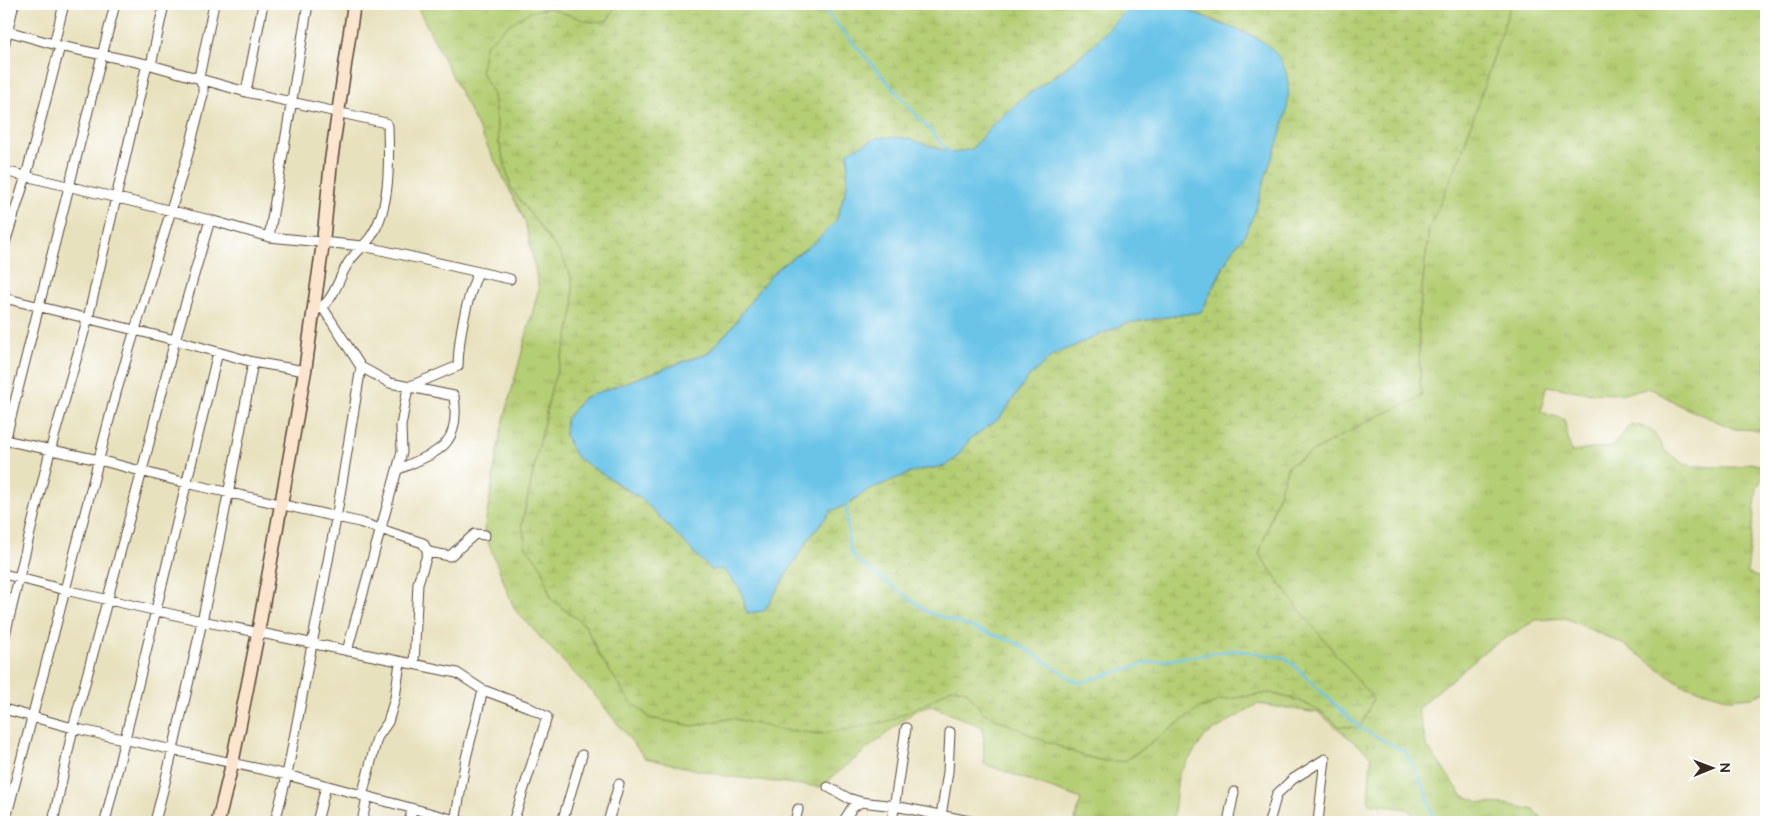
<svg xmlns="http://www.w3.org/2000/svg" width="1770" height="826" viewBox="0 0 1770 826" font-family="'Balsamiq Sans',sans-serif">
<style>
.grass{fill:url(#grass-tufts);stroke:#787c48}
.wetland{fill:url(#wetland-marsh);stroke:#787c48}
.water{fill:#6ac4e8;stroke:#527783}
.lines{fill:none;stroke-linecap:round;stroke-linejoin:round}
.stream{stroke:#6ac4e8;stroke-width:2.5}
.street-casing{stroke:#554536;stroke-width:11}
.secondary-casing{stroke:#554536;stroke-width:15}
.street{stroke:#fff;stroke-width:9}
.secondary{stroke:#fbe5cf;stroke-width:12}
</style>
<defs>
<pattern id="grass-tufts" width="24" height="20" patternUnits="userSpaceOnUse" patternTransform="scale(1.25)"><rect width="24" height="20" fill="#b4ce73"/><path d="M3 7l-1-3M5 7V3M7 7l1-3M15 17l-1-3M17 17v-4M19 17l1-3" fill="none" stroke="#9cb163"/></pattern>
<pattern id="wetland-marsh" width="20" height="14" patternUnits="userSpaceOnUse" patternTransform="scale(1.25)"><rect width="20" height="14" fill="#b4ce73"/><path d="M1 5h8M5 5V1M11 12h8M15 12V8" fill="none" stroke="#9cb163"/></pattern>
</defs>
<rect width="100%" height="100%" fill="#fff"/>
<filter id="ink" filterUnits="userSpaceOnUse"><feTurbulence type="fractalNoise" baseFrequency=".02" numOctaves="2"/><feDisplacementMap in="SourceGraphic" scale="10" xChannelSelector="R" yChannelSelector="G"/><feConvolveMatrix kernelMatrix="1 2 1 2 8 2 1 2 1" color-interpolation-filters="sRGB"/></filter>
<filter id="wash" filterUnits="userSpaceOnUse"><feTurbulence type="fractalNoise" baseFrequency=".0096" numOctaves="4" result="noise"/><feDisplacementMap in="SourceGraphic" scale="20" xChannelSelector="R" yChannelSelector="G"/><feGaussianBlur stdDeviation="1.12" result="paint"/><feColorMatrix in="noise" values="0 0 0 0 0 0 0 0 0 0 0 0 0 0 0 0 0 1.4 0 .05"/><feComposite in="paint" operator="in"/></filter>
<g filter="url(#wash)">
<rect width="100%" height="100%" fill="#e8e1bd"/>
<path class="grass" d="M416 4H617L607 21 590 22 481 72 493 94 499 141 511 188 562 256 572 279 574 306 567 341 552 386 522 523 526 547 542 567 551 599 585 625 599 655 650 718 693 726 732 718 777 729 929 702 951 688 967 691 983 712 1035 737 1081 755 1104 761H1125L1200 708 1221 700 1270 693 1300 701 1323 713 1339 726 1360 728 1298 608 1259 554 1288 466 1367 421 1421 397 1418 322 1429 228 1460 158 1511 4H1766V422L1762 423 1760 430 1735 429 1681 406 1650 388C1608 399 1588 392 1546 386L1541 412 1564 419 1571 452 1612 446 1631 424 1651 429 1666 452 1686 465 1713 467H1737L1749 463 1766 466V471L1757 488 1747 573 1760 578H1766V692L1753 697 1730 699 1683 685 1623 644 1565 618 1536 620 1486 650 1418 708 1426 745 1462 795 1481 803 1506 804 1534 810 1546 822H1422L1407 809 1368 803 1371 756 1319 713 1257 704 1205 736 1178 775 1173 822H1084L1075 820 1081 799 984 764 983 727 929 705 912 713 820 787 725 776 645 758 593 693 515 610 484 532 501 430 539 288 525 221Z"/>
<path class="wetland" d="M617 4H1132L1092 46 991 126 972 149 953 153 937 148 848 152 847 186 836 221 815 242 778 268 759 289 733 326 707 353 583 398 566 420 616 484 642 499 711 570 723 569 741 590 747 613 764 611 807 541 831 511 846 505 868 490 900 477 919 470 946 466 956 458 970 439 1000 418 1027 379 1053 355 1127 323 1201 312 1233 249 1244 236 1252 215 1284 123 1288 82 1266 44 1212 19 1189 12 1181 4H1511L1460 158 1429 228 1418 322 1421 397 1367 421 1288 466 1259 554 1298 608 1373 699 1360 728 1339 726 1323 713 1300 701 1270 693 1221 700 1200 708 1125 761H1104L1081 755 1035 737 982 712 967 691 951 688 929 702 886 722 820 734 777 729 732 718 693 726 650 718 630 701 599 655 585 625 551 599 542 567 526 547 522 524 552 386 567 341 574 306 572 279 562 256 511 188 499 141 493 94 481 72 485 46 507 26 529 12 549 8 590 22 607 21Z"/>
<path class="water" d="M1132 4H1181C1199 22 1244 27 1266 44 1309 77 1279 136 1266 175 1260 195 1254 218 1244 236 1240 241 1235 246 1232 251 1220 271 1211 292 1201 312L1127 323 1053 355 1027 379 1000 418 970 439 956 458 946 466 919 470 900 477 868 490 846 505 831 511 807 541 764 611 747 613 741 590 723 569 711 570 642 499 576 457 565 435 566 420 583 398 708 353 733 326 759 289 778 268 815 242 836 221 847 186 848 152 879 137 906 138 953 153 972 149 991 126 1023 98 1064 70 1092 46Z"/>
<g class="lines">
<path class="stream" d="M819 4 950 153
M846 503 850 550 858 561 928 612 1017 643 1078 683 1147 663 1235 650 1286 658 1360 728 1406 752 1426 793 1435 822"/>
</g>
</g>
<g filter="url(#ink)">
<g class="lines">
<defs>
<path id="street" d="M4 30 60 46 151 65 246 92 386 123 388 126C389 160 391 205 372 235 365 246 353 254 347 265 336 283 334 304 312 312
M54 44 64 4
M4 46 14 4
M151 65 164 4
M246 92 263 4
M4 171 210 220 269 237 363 246 510 279
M269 237 308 4
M4 246 26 176 60 46
M4 298 175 340 253 362 305 371
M323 308 361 367 390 383 454 396C461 447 439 451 397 470
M408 387 458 366C459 333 466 302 478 272
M4 440 99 460 186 483 359 522 423 543 428 552 450 556 475 534 485 535
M4 445 115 4
M4 574 65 590 202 621 457 673 483 690 526 706 547 717 513 822
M4 639 50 451 88 318 147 64
M347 651 402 452 401 426 408 387
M414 664 418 583 428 552
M4 709 73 728 287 775 463 822
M828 787 848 798 861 802
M362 796 377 738 388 722 395 698 400 662
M5 822 116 393 188 154 203 95V86L199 77 214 4
M53 822 73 728 142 471 175 340 210 220
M105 822 218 352
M155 822C194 670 225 517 253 362
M275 822 287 775 336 519 361 367
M317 822 326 786
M362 822 367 797
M409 822 412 810
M455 822 466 758 483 690
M562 822 582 755
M608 822 619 784
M795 822 798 809
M843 822 852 808 861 802 895 806 974 822
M892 822 906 728
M940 822 948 772 950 732
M1228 822 1234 792
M1269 822 1277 794 1293 779 1325 759
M1318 822 1325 759"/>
<path id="secondary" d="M218 822 232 764 258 633 305 371 323 243 331 161 354 4"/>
</defs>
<use href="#street" class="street-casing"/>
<use href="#secondary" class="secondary-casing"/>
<use href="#street" class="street"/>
<use href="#secondary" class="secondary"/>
</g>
</g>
<rect width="1770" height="826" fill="none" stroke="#fff" stroke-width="20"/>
<g transform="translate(1712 768) rotate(89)" stroke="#ffffff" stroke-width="4" paint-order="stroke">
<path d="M0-4L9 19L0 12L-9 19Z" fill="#3b2a1e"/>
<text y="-8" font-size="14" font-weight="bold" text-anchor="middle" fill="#3b2a1e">N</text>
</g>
</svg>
